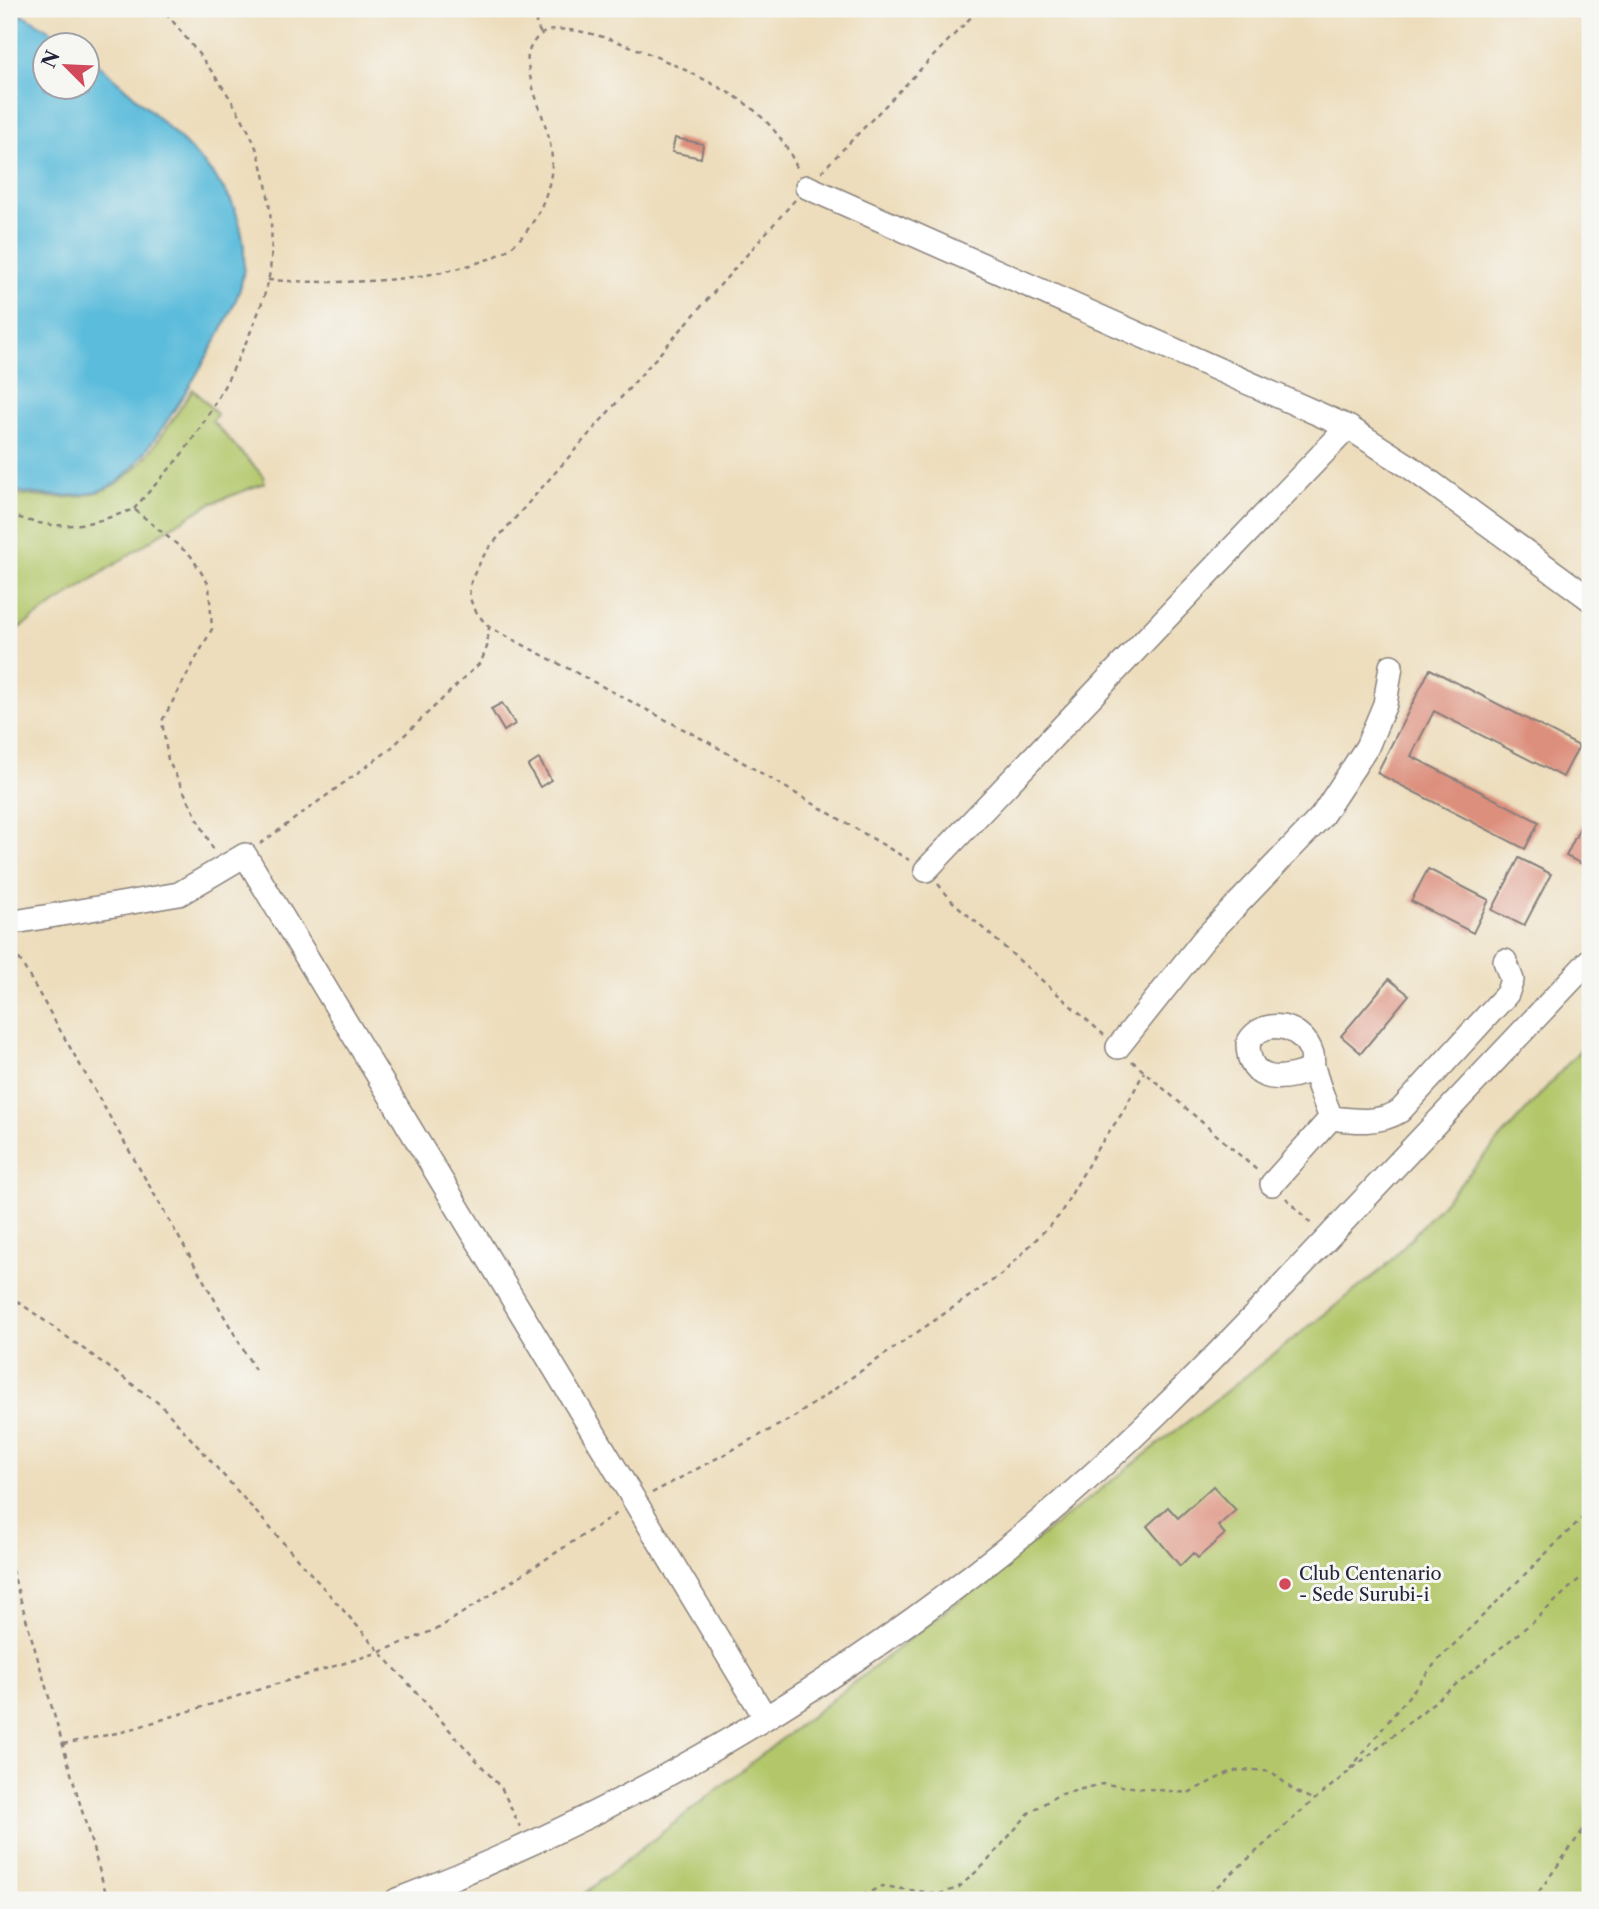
<svg xmlns="http://www.w3.org/2000/svg" width="1599" height="1909" viewBox="0 0 1599 1909" font-family="'Libre Caslon Text',serif">
<style>
.green{fill:#b3c76b;stroke:#6a7453;stroke-width:2}
.water{fill:#5cbcdb;stroke:#3f6f8b;stroke-width:2}
.building{fill:#dd8f7d}
.lines{fill:none;stroke-linecap:round;stroke-linejoin:round}
.minor-casing{stroke:#88807c;stroke-width:26}
.path{stroke:#88807c;stroke-width:2.5;stroke-dasharray:5 5;stroke-linecap:butt}
.minor{stroke:#fff;stroke-width:23}
.poi-dot{fill:#d1495b;stroke:#f6f6f2;stroke-width:2.5}
.labels{text-anchor:middle;stroke-width:6;stroke-linejoin:round;paint-order:stroke}
.poi-label{font-size:18px;fill:#22223b;stroke:#f6f6f2;text-anchor:start}
</style>
<rect width="100%" height="100%" fill="#f6f6f2"/>
<filter id="ink" filterUnits="userSpaceOnUse"><feTurbulence type="fractalNoise" baseFrequency=".0143" numOctaves="2"/><feDisplacementMap in="SourceGraphic" scale="14" xChannelSelector="R" yChannelSelector="G"/><feConvolveMatrix kernelMatrix="1 2 1 2 8 2 1 2 1" color-interpolation-filters="sRGB"/></filter>
<filter id="wash" filterUnits="userSpaceOnUse"><feTurbulence type="fractalNoise" baseFrequency=".00686" numOctaves="4" result="noise"/><feDisplacementMap in="SourceGraphic" scale="28" xChannelSelector="R" yChannelSelector="G"/><feGaussianBlur stdDeviation="1.57" result="paint"/><feColorMatrix in="noise" values="0 0 0 0 0 0 0 0 0 0 0 0 0 0 0 0 0 1.4 0 .05"/><feComposite in="paint" operator="in"/></filter>
<g filter="url(#wash)">
<rect width="100%" height="100%" fill="#edddbc"/>
<path class="green" d="M193 389 217 414 212 421 264 477V483L210 504 166 530 9 635V493C122 511 135 475 193 389Z
M1590 1039V1900H576L1385 1267Z"/>
<path class="water" d="M9 12 27 17 74 45 46 46V88H88V54C126 91 220 165 236 212 244 235 247 261 241 285 232 322 148 461 117 482 87 502 43 496 9 490Z"/>
<g id="blocks">
<path class="building" d="M675 138 703 144 701 158 672 152Z
M1430 669 1579 746 1563 777 1434 711 1411 756 1539 822 1525 849 1377 773Z
M502 703 515 724 504 731 491 709Z
M539 759 551 780 540 787 528 766Z
M1590 807V868L1566 856Z
M1519 858 1551 874 1524 926 1492 910Z
M1428 869 1489 900 1473 933 1411 901Z
M1389 979 1409 995 1361 1053 1341 1036Z
M1213 1486 1236 1510 1218 1526 1225 1534 1198 1558 1193 1553 1180 1566 1147 1526 1168 1507 1178 1518Z"/>
</g>
</g>
<g filter="url(#ink)">
<use href="#blocks" fill-opacity="0" stroke="#88807c" stroke-width="2"/>
<g class="lines">
<defs>
<path id="minor" d="M807 187 1348 427 1410 467 1590 599
M926 870 1348 427
M9 923 179 894 245 855 765 1717
M1118 1047 1204 939 1321 817 1367 747 1385 704 1391 666
M1331 1118C1355 1121 1379 1124 1400 1111L1507 994 1512 980 1505 961
M1272 1184 1331 1118C1325 1102 1318 1086 1314 1070 1312 1065 1313 1059 1312 1054 1303 1024 1263 1016 1248 1043 1248 1086 1284 1081 1313 1069
M397 1900C616 1816 820 1697 1003 1551 1112 1464 1209 1364 1304 1263 1400 1162 1495 1061 1590 960"/>
</defs>
<use href="#minor" class="minor-casing"/>
<path class="path" d="M537 9 536 24 541 34
M821 172 979 9
M795 200 487 550C468 584 459 596 489 627L710 743 909 860
M268 280C341 284 424 284 494 257 528 244 552 196 552 161 551 127 531 96 528 63 526 53 532 42 540 35 572 10 703 77 736 97 763 114 785 139 797 168
M134 509C153 486 176 464 192 440 219 400 257 328 268 282 275 249 271 203 263 170 250 114 198 53 163 9
M9 514C57 533 88 526 134 509L191 556 209 585 212 629 162 721 168 760 214 851
M260 844 389 750 481 662 487 647 489 627
M938 884 952 901 1104 1035
M9 941 255 1370
M1132 1061 1259 1172
M1286 1198 1313 1226
M9 1295 161 1405 502 1789 520 1827
M652 1493 794 1417 1002 1274 1059 1216 1097 1149 1123 1112 1144 1072
M9 1560 108 1900
M63 1744 122 1732 380 1652 439 1628 619 1512
M1350 1769 1437 1661 1590 1510
M1580 1834 1590 1813
M853 1900 882 1886 939 1894 958 1888 985 1864 1029 1813 1058 1795 1102 1784 1188 1793 1232 1771 1255 1770 1272 1772 1293 1790 1314 1800
M1202 1900 1314 1800 1535 1620 1590 1569
M1533 1900 1578 1837 1590 1826"/>
<use href="#minor" class="minor"/>
</g>
</g>
<circle class="poi-dot" cx="1285" cy="1584" r="7"/>
<g class="labels">
<g class="poi-label">
<text x="1299" y="1580">Club Centenario<tspan x="1299" dy="21">- Sede Surubi-i</tspan></text>
</g>
</g>
<rect width="1599" height="1909" fill="none" stroke="#f6f6f2" stroke-width="35"/>
<g transform="translate(66 66) rotate(294)"><circle r="33" fill="#f6f6f2" stroke="#a1a1a9" stroke-width="2"/>
<path d="M0-5L12 26L0 18L-12 26Z" fill="#d1495b"/>
<text y="-10" font-size="19" font-weight="bold" text-anchor="middle" fill="#22223b">N</text>
</g>
</svg>
